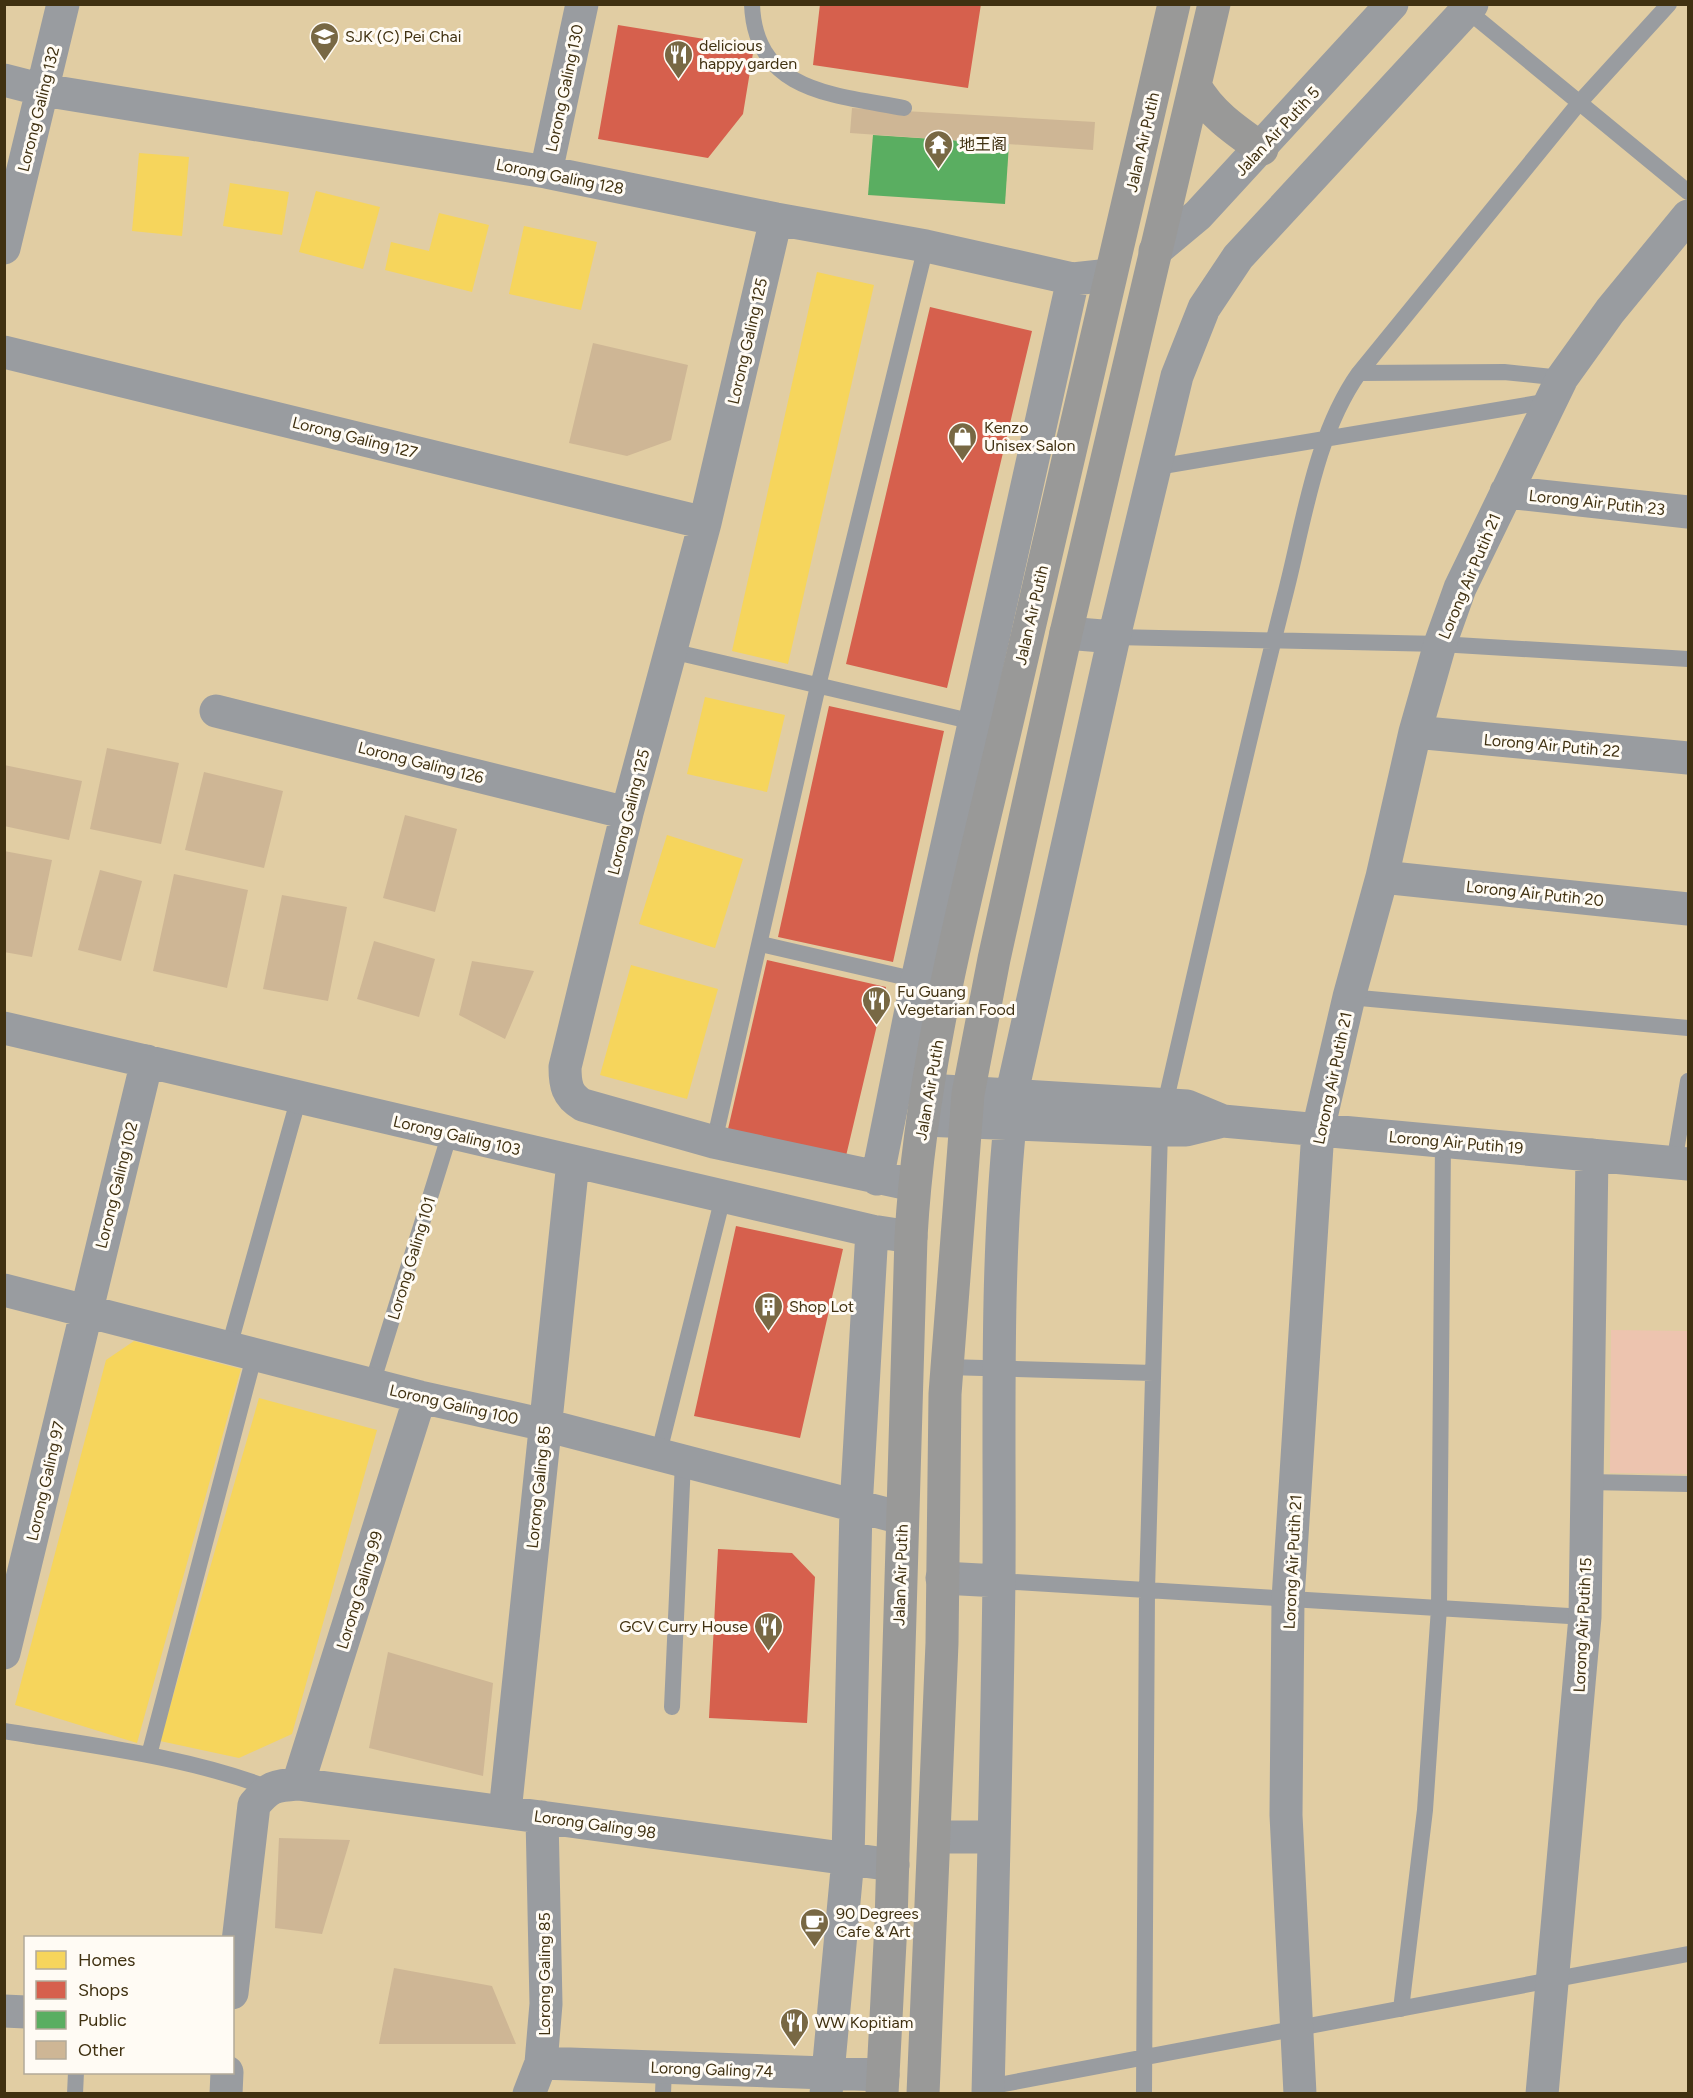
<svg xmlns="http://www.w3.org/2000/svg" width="1693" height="2098" viewBox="0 0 1693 2098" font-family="Figtree,'Noto Sans SC',sans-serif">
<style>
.green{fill:#edc4af}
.homes{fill:#f6d55c}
.shops{fill:#d6604d}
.public{fill:#5aae61}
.building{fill:#ceb695}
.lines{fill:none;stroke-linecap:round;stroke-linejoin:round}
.lane{stroke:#999ca0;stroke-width:16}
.street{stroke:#999ca0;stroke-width:33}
.secondary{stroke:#999998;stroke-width:33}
.labels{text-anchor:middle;stroke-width:6;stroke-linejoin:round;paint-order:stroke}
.poi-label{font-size:16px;fill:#403111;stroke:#fffbf4;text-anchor:start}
.street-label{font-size:16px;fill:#403111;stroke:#fffbf4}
</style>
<rect width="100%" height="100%" fill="#e1cda3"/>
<path class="green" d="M1611 1330 1688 1331V1474L1610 1473Z"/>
<path class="homes" d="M139 153 189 157 182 236 132 231Z
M230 183 289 192 282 235 223 226Z
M316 191 380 207 363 269 299 252Z
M439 213 489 225 472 292 385 270 391 242 429 251Z
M524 226 597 242 581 310 509 294Z
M817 272 874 285 788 664 732 651Z
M705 697 785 715 767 792 687 774Z
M667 835 743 859 715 948 639 924Z
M631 965 718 989 687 1099 600 1075Z
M134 1341 241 1369 137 1743 15 1705 106 1360Z
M259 1398 377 1430 292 1734 239 1758 160 1741Z"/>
<path class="shops" d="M820 4H981L968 88 813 65Z
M618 25 754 47 743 114 708 158 598 139Z
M930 307 1032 331 947 688 846 664Z
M829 706 944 731 893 962 778 937Z
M767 960 886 987 846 1156 728 1129Z
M736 1226 843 1249 800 1438 694 1416Z
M718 1549 792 1553 815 1577 807 1723 709 1718Z"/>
<path class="public" d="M873 135 1009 144 1005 204 868 195Z"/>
<path class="building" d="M852 108 1095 122 1093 150 850 133Z
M593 343 688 365 671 440 627 456 569 443Z
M107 748 179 763 161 844 90 829Z
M4 765 82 781 69 840 4 826Z
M204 772 283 791 264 868 185 850Z
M405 815 457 829 435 912 383 898Z
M4 851 52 860 32 957 4 952Z
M100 870 142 881 121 961 78 950Z
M174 874 248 890 227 988 153 971Z
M282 895 347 907 328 1001 263 989Z
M374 941 435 959 419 1017 357 999Z
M472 961 534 971 505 1039 459 1015Z
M388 1652 493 1683 483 1776 369 1748Z
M279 1838 350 1840 322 1934 275 1928Z
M394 1968 492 1986 516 2044H379Z"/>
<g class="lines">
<path class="lane" d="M752 4C755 93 836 95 904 108
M1468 11 1688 192
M1359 373 1504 372 1562 378
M1157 467 1550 401
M1114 637 1440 644 1688 659
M671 651 974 722
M761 944 921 981
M1349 997 1688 1028
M1165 1104C1204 935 1242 764 1285 595 1304 522 1315 435 1359 373L1579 103 1669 4
M714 1142 818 686 926 246
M1674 1163 1688 1081
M229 1347 299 1097
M947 1367 1153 1373
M372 1384 450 1133
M658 1456 723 1197
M1588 1482 1688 1484
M999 1581 1585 1617
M672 1707 683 1462
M4 1731C94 1746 184 1756 269 1788
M149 1755 255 1353
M1401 2009 1425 1810 1439 1608 1443 1141
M988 2087 1688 1954
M75 2094 76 2072
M663 2094 664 2067
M1144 2094 1147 1590 1160 1130"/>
<path class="street" d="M4 80 43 90 546 172 776 219 926 246 1073 279 1110 275
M546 172 582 4
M776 219 705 523 627 813 565 1067C565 1085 567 1096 583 1105L714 1142 914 1185
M4 248 63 4
M1155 251 1198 215 1392 4
M4 352 705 523
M1506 492 1688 512
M1066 633 1114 637
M216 711 627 813
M1415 732 1688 758
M1382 877 1688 909
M4 1028 872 1231 911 1237
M928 1090 1187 1106 1223 1121 1688 1164
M1011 1097 1114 637 1177 376 1204 308 1238 257 1472 4
M924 1120 1160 1130H1186L1223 1121
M877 1179 917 980 1073 279
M4 1290 420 1397 545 1425 902 1518
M942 1578 999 1581
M4 1653 147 1061
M298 1784 420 1397
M505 1812 573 1162
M935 1837H993
M232 1993 254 1805C270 1786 274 1786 298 1784L893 1865
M4 2011 26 2012
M541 2063 883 2075
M226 2094 227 2072
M529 2094 541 2063 546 2004 542 1817
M826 2094 848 1859 856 1508 872 1231
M988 2094C992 1921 997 1749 999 1577 1000 1427 995 1274 1010 1124
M1300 2094 1286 1815 1288 1599 1318 1130 1349 997 1382 877 1415 732 1440 644 1460 588 1562 378 1610 311 1688 216
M1542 2094 1585 1617 1592 1155"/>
<path class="secondary" d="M1195 86C1211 114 1235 130 1262 149
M882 2094 891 1923 911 1237C921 1060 969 886 1009 714 1063 478 1118 241 1174 4
M923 2094 942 1643 945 1394 968 1094 994 959 1066 633 1214 4"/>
</g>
<defs>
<symbol id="school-pin" viewBox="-11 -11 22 30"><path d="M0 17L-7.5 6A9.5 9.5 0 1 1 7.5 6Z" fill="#786844" stroke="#fffbf4"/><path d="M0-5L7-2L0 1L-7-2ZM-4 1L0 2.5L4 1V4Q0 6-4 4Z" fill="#fff"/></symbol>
<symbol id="restaurant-pin" viewBox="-11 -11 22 30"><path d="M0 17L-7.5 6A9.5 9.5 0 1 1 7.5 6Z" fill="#786844" stroke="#fffbf4"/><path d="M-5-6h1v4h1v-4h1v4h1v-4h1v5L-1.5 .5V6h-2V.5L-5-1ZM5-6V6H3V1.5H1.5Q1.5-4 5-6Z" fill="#fff"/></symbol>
<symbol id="temple-pin" viewBox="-11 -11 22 30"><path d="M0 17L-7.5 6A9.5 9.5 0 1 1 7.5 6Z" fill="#786844" stroke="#fffbf4"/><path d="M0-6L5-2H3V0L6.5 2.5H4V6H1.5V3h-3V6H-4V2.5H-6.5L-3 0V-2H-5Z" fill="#fff"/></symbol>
<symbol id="shop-pin" viewBox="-11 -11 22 30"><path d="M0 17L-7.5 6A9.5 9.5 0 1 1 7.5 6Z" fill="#786844" stroke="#fffbf4"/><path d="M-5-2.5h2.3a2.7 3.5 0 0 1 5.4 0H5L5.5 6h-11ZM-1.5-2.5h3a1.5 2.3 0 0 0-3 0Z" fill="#fff"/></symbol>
<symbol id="building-pin" viewBox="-11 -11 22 30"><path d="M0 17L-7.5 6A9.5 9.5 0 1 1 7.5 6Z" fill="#786844" stroke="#fffbf4"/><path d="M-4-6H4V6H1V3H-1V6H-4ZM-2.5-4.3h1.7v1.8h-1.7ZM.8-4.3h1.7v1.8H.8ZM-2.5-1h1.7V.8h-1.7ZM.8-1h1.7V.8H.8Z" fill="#fff"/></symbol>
<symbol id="cafe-pin" viewBox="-11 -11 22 30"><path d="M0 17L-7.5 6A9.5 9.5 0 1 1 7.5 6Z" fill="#786844" stroke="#fffbf4"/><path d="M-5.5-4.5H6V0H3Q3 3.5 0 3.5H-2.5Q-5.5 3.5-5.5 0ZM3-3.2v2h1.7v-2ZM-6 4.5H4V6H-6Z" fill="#fff"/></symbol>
</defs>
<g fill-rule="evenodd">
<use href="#school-pin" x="308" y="20" width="33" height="45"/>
<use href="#restaurant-pin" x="662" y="38" width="33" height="45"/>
<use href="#temple-pin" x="922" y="128" width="33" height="45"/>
<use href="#shop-pin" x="946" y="420" width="33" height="45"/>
<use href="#restaurant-pin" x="860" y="984" width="33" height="45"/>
<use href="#building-pin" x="752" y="1290" width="33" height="45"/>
<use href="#restaurant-pin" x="752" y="1610" width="33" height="45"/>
<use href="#cafe-pin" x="798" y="1906" width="33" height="45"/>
<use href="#restaurant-pin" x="778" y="2006" width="33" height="45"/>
</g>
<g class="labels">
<g class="poi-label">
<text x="345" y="42">SJK (C) Pei Chai</text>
<text x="699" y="51">delicious<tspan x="699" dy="18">happy garden</tspan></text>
<text x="959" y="150">地王阁</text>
<text x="984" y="433">Kenzo<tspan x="984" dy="18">Unisex Salon</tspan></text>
<text x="897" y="997">Fu Guang<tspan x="897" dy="18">Vegetarian Food</tspan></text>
<text x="789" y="1312">Shop Lot</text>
<text x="748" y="1632" text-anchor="end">GCV Curry House</text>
<text x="836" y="1919">90 Degrees<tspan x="836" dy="18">Cafe &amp; Art</tspan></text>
<text x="815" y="2028">WW Kopitiam</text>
</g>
<g class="street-label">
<text transform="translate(564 88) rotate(-78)" y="6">Lorong Galing 130</text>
<text transform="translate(38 109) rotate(-76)" y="6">Lorong Galing 132</text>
<text transform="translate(1277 131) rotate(-47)" y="6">Jalan Air Putih 5</text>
<text transform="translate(1142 142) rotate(-77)" y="6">Jalan Air Putih</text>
<text transform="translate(560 176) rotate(11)" y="6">Lorong Galing 128</text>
<text transform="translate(747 341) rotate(-77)" y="6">Lorong Galing 125</text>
<text transform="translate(355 437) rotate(14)" y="6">Lorong Galing 127</text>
<text transform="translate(1597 502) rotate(6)" y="6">Lorong Air Putih 23</text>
<text transform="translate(1469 576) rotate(-67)" y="6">Lorong Air Putih 21</text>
<text transform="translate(1031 615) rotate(-77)" y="6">Jalan Air Putih</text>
<text transform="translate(1552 745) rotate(5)" y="6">Lorong Air Putih 22</text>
<text transform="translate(421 762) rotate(14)" y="6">Lorong Galing 126</text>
<text transform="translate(628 812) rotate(-76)" y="6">Lorong Galing 125</text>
<text transform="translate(1535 893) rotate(6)" y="6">Lorong Air Putih 20</text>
<text transform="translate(1332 1078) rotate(-78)" y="6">Lorong Air Putih 21</text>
<text transform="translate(929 1090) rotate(-80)" y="6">Jalan Air Putih</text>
<text transform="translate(457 1135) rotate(13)" y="6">Lorong Galing 103</text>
<text transform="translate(1456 1142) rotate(5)" y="6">Lorong Air Putih 19</text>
<text transform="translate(116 1185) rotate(-76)" y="6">Lorong Galing 102</text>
<text transform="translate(411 1258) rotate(-73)" y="6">Lorong Galing 101</text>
<text transform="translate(454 1404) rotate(13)" y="6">Lorong Galing 100</text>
<text transform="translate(45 1481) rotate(-77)" y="6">Lorong Galing 97</text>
<text transform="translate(538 1487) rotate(-84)" y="6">Lorong Galing 85</text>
<text transform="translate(1292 1562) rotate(-87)" y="6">Lorong Air Putih 21</text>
<text transform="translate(900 1575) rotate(-88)" y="6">Jalan Air Putih</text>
<text transform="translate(359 1590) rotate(-73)" y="6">Lorong Galing 99</text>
<text transform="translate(1582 1625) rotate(-87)" y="6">Lorong Air Putih 15</text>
<text transform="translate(595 1824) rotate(8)" y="6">Lorong Galing 98</text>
<text transform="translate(544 1974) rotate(-90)" y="6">Lorong Galing 85</text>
<text transform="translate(712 2069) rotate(2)" y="6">Lorong Galing 74</text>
</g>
</g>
<rect width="1693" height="2098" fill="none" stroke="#403111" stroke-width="12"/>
<rect x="24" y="1936" width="210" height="138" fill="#fffbf4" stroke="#b3aa99" stroke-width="1.5"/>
<rect x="36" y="1951" width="30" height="18" fill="#f6d55c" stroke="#b3aa99" stroke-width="1.5"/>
<text x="78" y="1966" font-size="18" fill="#403111">Homes</text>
<rect x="36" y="1981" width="30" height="18" fill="#d6604d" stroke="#b3aa99" stroke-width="1.5"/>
<text x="78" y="1996" font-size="18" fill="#403111">Shops</text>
<rect x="36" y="2011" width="30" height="18" fill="#5aae61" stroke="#b3aa99" stroke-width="1.5"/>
<text x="78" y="2026" font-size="18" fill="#403111">Public</text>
<rect x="36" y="2041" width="30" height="18" fill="#ceb695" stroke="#b3aa99" stroke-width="1.5"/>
<text x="78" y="2056" font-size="18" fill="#403111">Other</text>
</svg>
